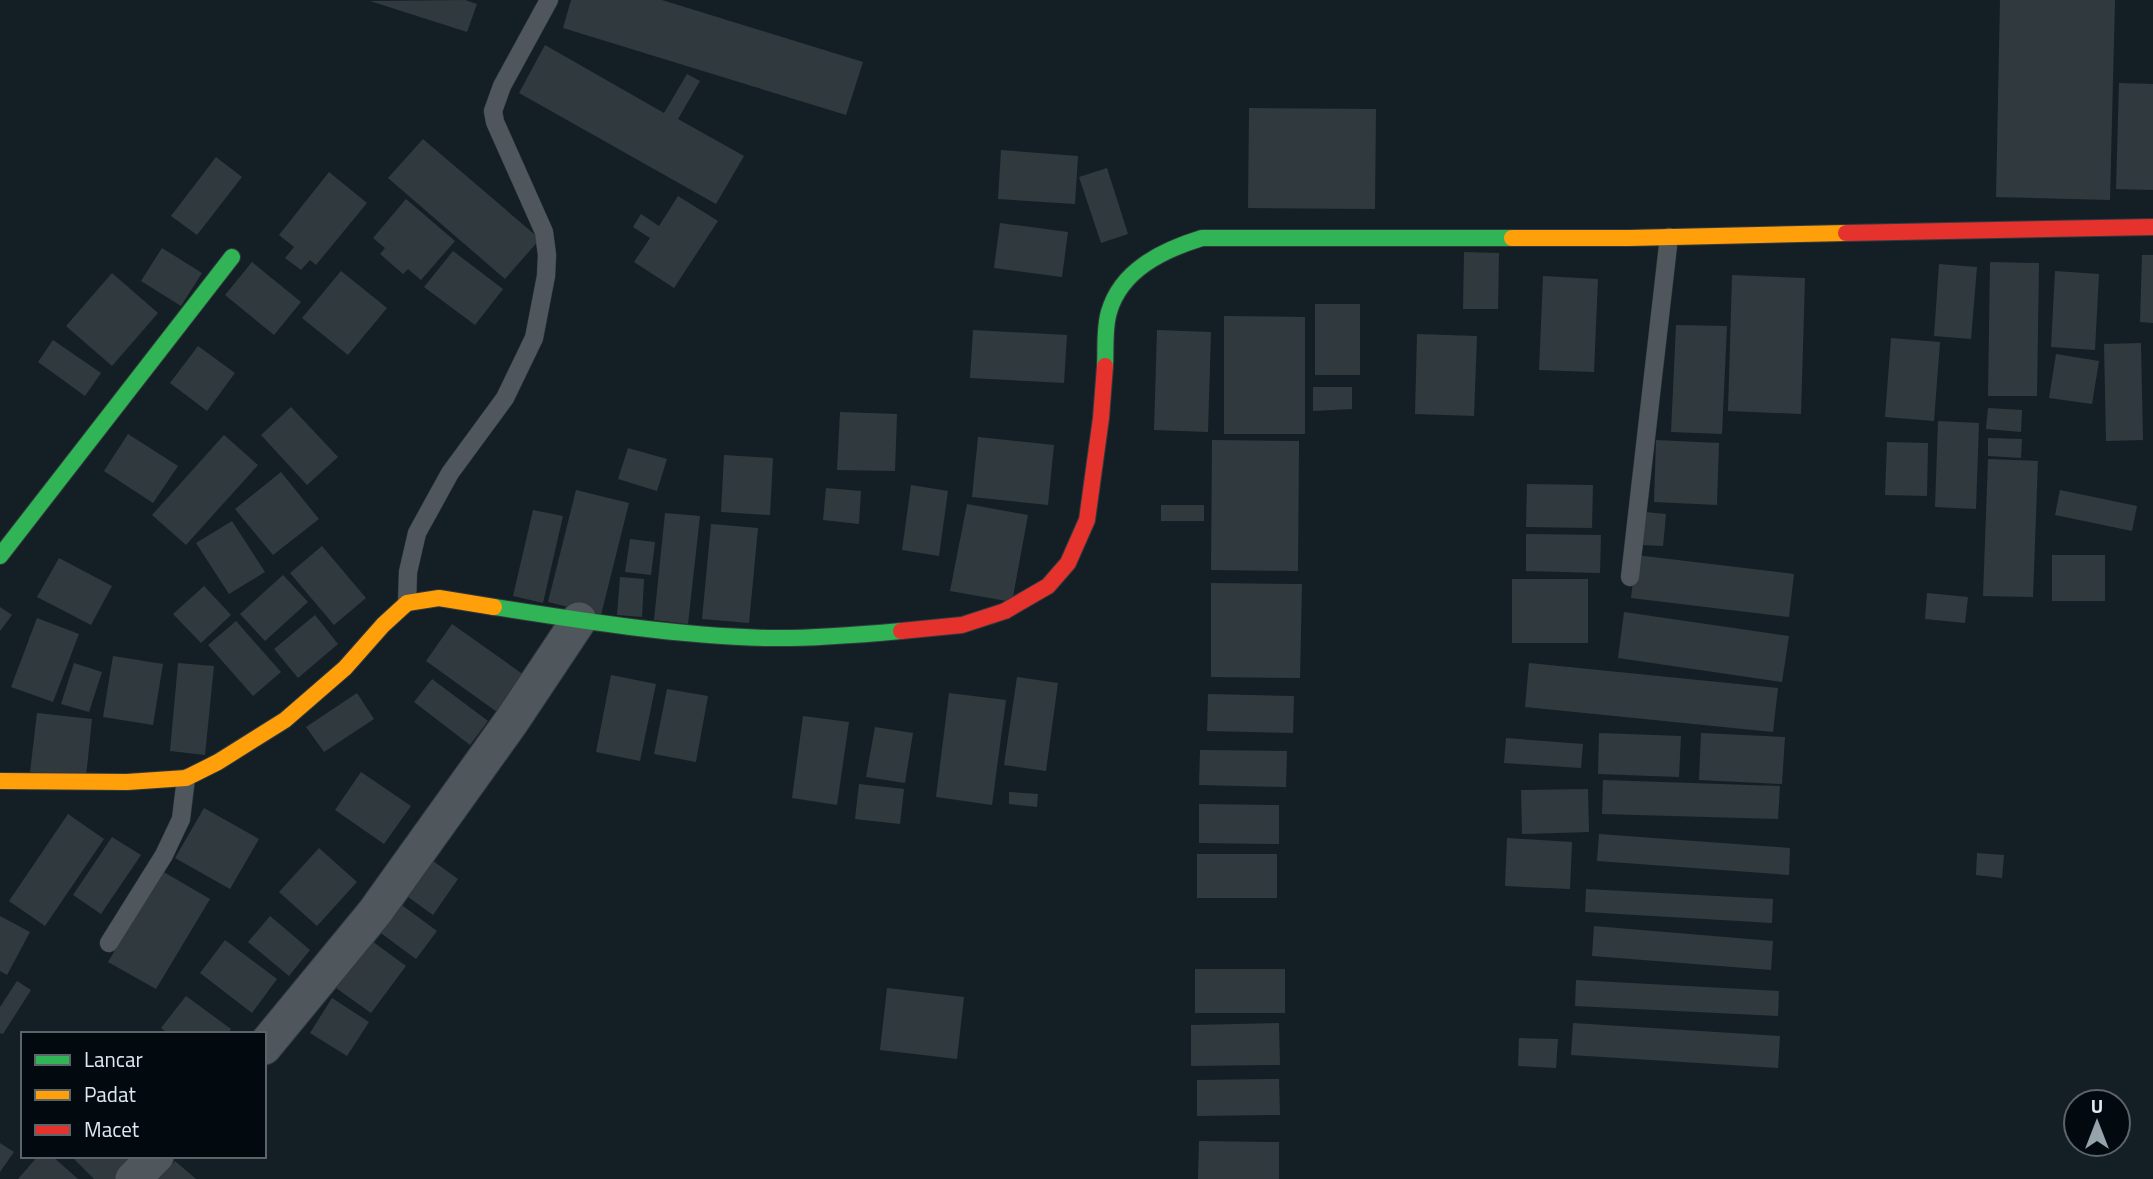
<svg xmlns="http://www.w3.org/2000/svg" width="2153" height="1179" viewBox="0 0 2153 1179" font-family="'Titillium Web',sans-serif">
<style>
.building{fill:#30393e}
.lines{fill:none;stroke-linecap:round;stroke-linejoin:round}
.lane-casing{stroke:#323a3f;stroke-width:19}
.street-casing{stroke:#323a3f;stroke-width:37}
.fast-casing{stroke:#323a3f;stroke-width:18}
.slow-casing{stroke:#323a3f;stroke-width:18}
.jam-casing{stroke:#323a3f;stroke-width:18}
.lane{stroke:#4f575c;stroke-width:18}
.street{stroke:#4f575c;stroke-width:35}
.fast{stroke:#30b455;stroke-width:16}
.slow{stroke:#ff9f0a;stroke-width:16}
.jam{stroke:#e5322d;stroke-width:16}
</style>
<rect width="100%" height="100%" fill="#141f25"/>
<path class="building" d="M465 0 477 4 467 32 370 1Z
M571 0H662L863 62 846 115 563 28Z
M2000 0H2115L2110 200 1996 197Z
M545 45 664 113 687 74 700 81 678 119 744 156 716 204 519 93Z
M2119 83 2153 84V190L2116 189Z
M1249 108 1376 109 1375 209 1248 208Z
M423 139 540 239 505 279 388 178Z
M1001 150 1078 156 1075 204 998 199Z
M216 157 242 177 197 235 171 216Z
M1107 168 1128 234 1101 243 1079 177Z
M329 172 367 203 316 265 310 260 301 270 285 258 294 247 279 235Z
M678 196 718 221 674 288 634 262 650 238 633 227 641 214 659 226Z
M406 199 455 241 421 280 408 269 403 274 380 254 385 248 373 238Z
M1000 223 1068 232 1062 277 994 268Z
M162 248 202 273 181 306 141 281Z
M453 251 503 289 475 325 424 287Z
M1464 252 1499 253 1498 309H1463Z
M2142 255H2153V323L2140 322Z
M252 262 301 302 274 335 225 295Z
M1990 262 2039 263 2037 396H1988Z
M1939 264 1977 267 1971 339 1934 336Z
M341 271 387 308 348 355 302 318Z
M2055 271 2099 274 2095 350 2051 347Z
M112 273 158 313 112 366 66 326Z
M1732 275 1805 278 1801 414 1728 411Z
M1543 276 1598 279 1594 372 1539 370Z
M1315 304H1360V375H1315Z
M1224 316 1305 317V434H1224Z
M1676 325 1727 326 1722 434 1671 432Z
M973 330 1067 335 1064 383 970 378Z
M1157 330 1211 332 1208 432 1154 430Z
M1417 334 1477 336 1474 416 1415 414Z
M1891 338 1940 342 1934 421 1885 417Z
M53 340 101 373 85 396 38 362Z
M2141 343 2143 440 2106 441 2104 344Z
M198 346 235 373 207 411 170 383Z
M2056 354 2099 361 2092 404 2049 398Z
M1313 387H1352V409L1313 411Z
M291 407 338 457 307 485 261 435Z
M1988 408 2022 410 2021 432 1986 429Z
M840 412 897 414 895 471 837 470Z
M1938 421 1979 423 1976 509 1935 507Z
M128 434 178 466 153 503 104 471Z
M224 435 258 465 186 545 152 515Z
M978 437 1054 445 1048 505 972 497Z
M1988 438 2022 439 2021 458 1988 456Z
M1212 440 1299 441 1298 571 1211 570Z
M1656 440 1719 443 1717 505 1654 502Z
M1887 442 1928 443 1927 496 1885 495Z
M628 448 667 459 657 491 618 479Z
M724 455 773 458 770 515 721 512Z
M1988 459 2038 461 2033 597 1983 596Z
M281 472 319 519 273 555 235 509Z
M1527 484 1593 485 1592 528 1526 527Z
M911 485 948 491 939 556 902 550Z
M826 488 861 491 859 524 823 520Z
M576 490 629 503 601 615 548 602Z
M2060 490 2137 506 2132 531 2055 515Z
M967 504 1028 515 1012 602 950 591Z
M1161 505H1204V521H1161Z
M533 510 563 516 543 603 513 596Z
M1645 512 1666 514 1663 546 1642 545Z
M665 513 700 516 688 624 654 620Z
M232 521 265 572 229 594 196 543Z
M711 524 758 528 749 623 702 619Z
M1526 534 1601 535 1600 573 1526 571Z
M630 539 655 542 651 575 625 572Z
M322 546 366 598 334 625 290 573Z
M1636 555 1794 574 1789 617 1631 598Z
M2052 555H2105V601H2052Z
M59 558 112 586 91 625 37 597Z
M283 575 308 602 265 641 240 614Z
M620 577 644 579 642 617 617 615Z
M1512 579H1588V643H1512Z
M1211 583 1302 584 1300 678 1211 677Z
M204 586 231 615 201 643 173 614Z
M1927 593 1968 597 1965 623 1925 619Z
M0 607 12 615 0 631Z
M1624 612 1789 636 1782 682 1618 658Z
M315 615 338 644 298 678 274 649Z
M37 618 79 634 53 702 11 687Z
M236 621 281 672 253 696 208 645Z
M452 624 524 675 497 712 426 661Z
M113 656 163 664 153 725 103 717Z
M74 663 102 672 89 712 61 704Z
M178 663 214 666 205 755 170 751Z
M1529 663 1778 688 1773 732 1525 707Z
M611 675 656 684 640 761 596 752Z
M1017 677 1058 683 1046 771 1004 765Z
M432 679 488 721 470 745 414 702Z
M667 689 708 696 696 762 654 754Z
M357 693 374 719 324 752 306 727Z
M949 693 1006 700 992 805 936 797Z
M1208 694 1294 696 1293 733 1207 731Z
M37 713 92 719 86 777 30 772Z
M803 716 849 722 837 805 792 798Z
M875 727 913 733 905 783 866 777Z
M1599 733 1681 736 1679 777 1598 774Z
M1701 733 1785 737 1782 784 1699 780Z
M1506 738 1583 744 1581 768 1504 763Z
M1200 750 1287 751 1286 787 1199 785Z
M361 772 411 806 384 844 335 810Z
M1603 780 1780 786 1778 819 1602 814Z
M859 784 904 789 900 824 855 819Z
M1588 789 1589 832 1522 834 1521 790Z
M1009 792 1038 794 1037 807 1009 804Z
M1199 804 1279 805V844L1199 843Z
M204 808 259 839 230 889 175 858Z
M68 814 104 839 45 926 9 901Z
M1599 834 1790 848 1789 875 1597 861Z
M112 837 141 855 101 914 73 895Z
M1507 838 1572 842 1570 889 1505 886Z
M319 848 357 882 317 926 279 892Z
M1977 853 2004 855 2002 878 1976 875Z
M1197 854H1277V898H1197Z
M429 858 458 879 433 915 404 894Z
M162 871 210 899 156 989 108 962Z
M1586 889 1773 899 1772 923 1585 912Z
M399 903 437 931 416 959 378 931Z
M0 916 30 932 7 975 0 971Z
M270 916 310 950 289 976 248 942Z
M1594 926 1773 941 1771 970 1592 956Z
M225 940 277 979 252 1013 200 973Z
M372 941 406 966 371 1013 336 988Z
M1195 969H1285V1013H1195Z
M1576 980 1779 991 1778 1016 1575 1006Z
M17 981 31 990 3 1034 0 1033V1007Z
M887 988 964 997 957 1059 880 1050Z
M186 996 231 1029 228 1034H169L161 1028Z
M332 998 369 1022 347 1056 310 1033Z
M1279 1023 1280 1065 1191 1066V1025Z
M1573 1023 1780 1036 1778 1068 1571 1055Z
M1519 1038 1558 1039 1556 1068 1518 1066Z
M1279 1079 1280 1115 1197 1116V1080Z
M1199 1141 1279 1142V1179H1198Z
M0 1143 14 1152 0 1172Z
M38 1156H52L78 1179H18Z
M71 1156H139L116 1179H94Z
M175 1161 196 1179H159Z"/>
<g class="lines">
<defs>
<path id="lane" d="M1630 577 1669 237
M407 603 408 572 417 533 450 473 505 398 534 338 546 276 547 255 544 232 495 122 493 111 502 86 549 0
M109 943 164 855 181 819 186 778"/>
<path id="street" d="M264 1047 375 912 511 722 579 620
M133 1179 156 1156"/>
<path id="fast" d="M1105 366C1106 349 1104 328 1109 312 1121 270 1163 250 1202 238H1512
M0 556 232 257
M494 607C583 621 677 636 767 638 811 639 857 635 901 631"/>
<path id="slow" d="M1512 238H1629L1846 233
M0 781 127 782 186 778 218 762 285 720 345 668 383 625 407 603 439 598 494 607"/>
<path id="jam" d="M1846 233 2153 227
M901 631 962 625 1005 611 1048 586 1068 563 1087 520 1101 418 1105 366"/>
</defs>
<use href="#lane" class="lane-casing"/>
<use href="#street" class="street-casing"/>
<use href="#fast" class="fast-casing"/>
<use href="#slow" class="slow-casing"/>
<use href="#jam" class="jam-casing"/>
<use href="#lane" class="lane"/>
<use href="#street" class="street"/>
<use href="#fast" class="fast"/>
<use href="#slow" class="slow"/>
<use href="#jam" class="jam"/>
</g>
<rect x="21" y="1032" width="245" height="126" fill="#030a0f" stroke="#5a6469" stroke-width="2"/>
<rect x="35" y="1055" width="35" height="10" fill="#30b455" stroke="#5a6469" stroke-width="2"/>
<text x="84" y="1067" font-size="21" fill="#ddeaf1">Lancar</text>
<rect x="35" y="1090" width="35" height="10" fill="#ff9f0a" stroke="#5a6469" stroke-width="2"/>
<text x="84" y="1102" font-size="21" fill="#ddeaf1">Padat</text>
<rect x="35" y="1125" width="35" height="10" fill="#e5322d" stroke="#5a6469" stroke-width="2"/>
<text x="84" y="1137" font-size="21" fill="#ddeaf1">Macet</text>
<g transform="translate(2097 1123)"><circle r="33" fill="#030a0f" stroke="#5a6469" stroke-width="2"/>
<path d="M0-5L12 26L0 18L-12 26Z" fill="#97a3aa"/>
<text y="-10" font-size="19" font-weight="bold" text-anchor="middle" fill="#ddeaf1">U</text>
</g>
</svg>
